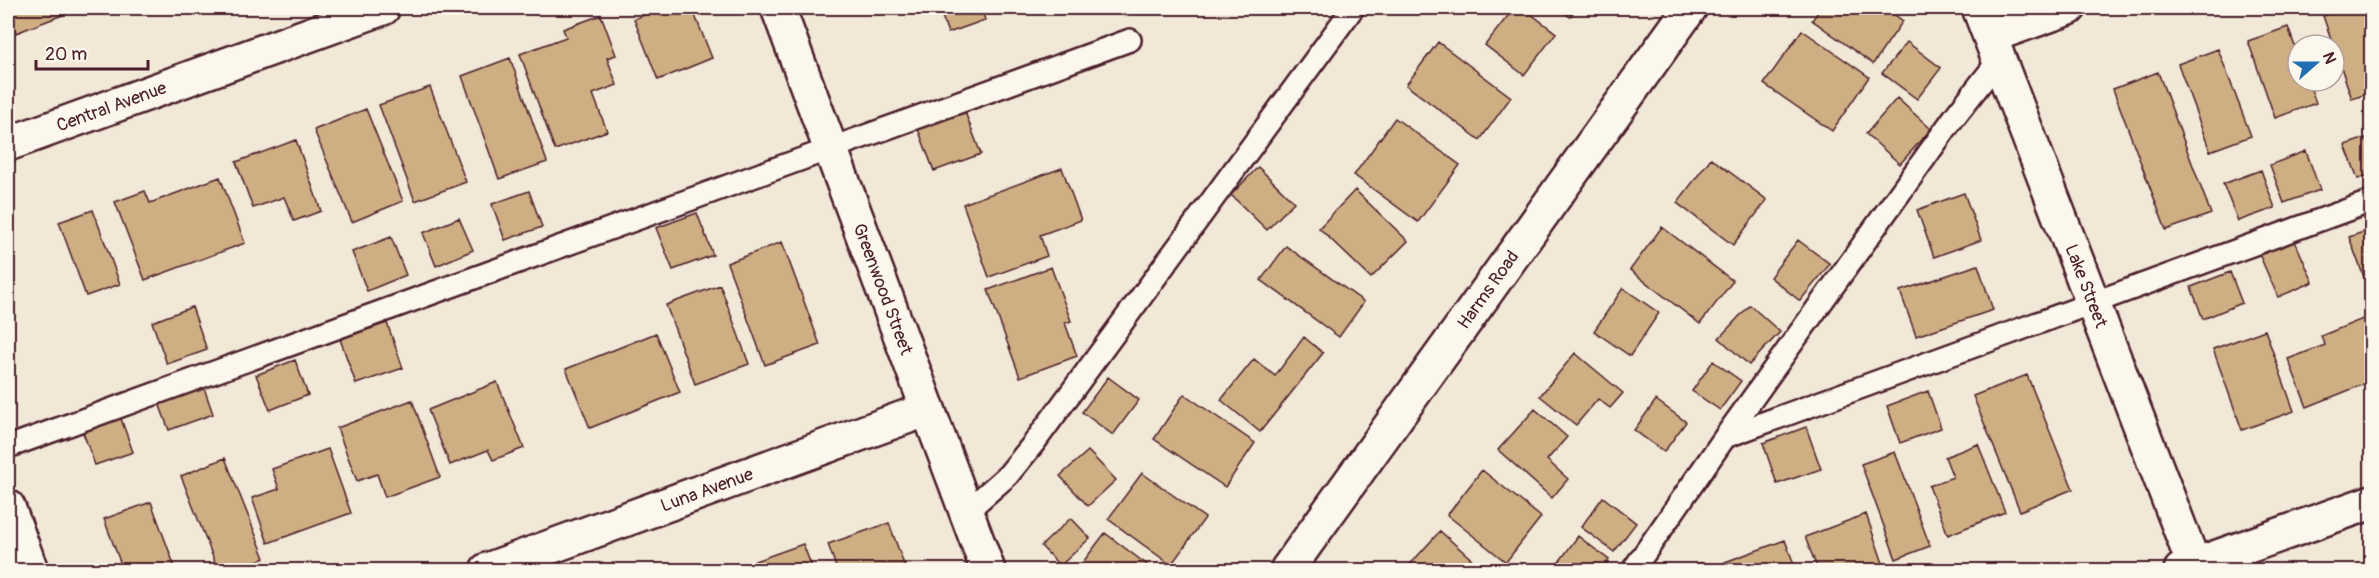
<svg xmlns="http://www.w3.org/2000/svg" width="2379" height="578" viewBox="0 0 2379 578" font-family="Pangolin,sans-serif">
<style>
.building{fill:#ceae82;stroke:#4a1f2b;stroke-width:1.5}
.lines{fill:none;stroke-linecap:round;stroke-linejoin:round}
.lane-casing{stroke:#4a1f2b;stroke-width:26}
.street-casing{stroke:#4a1f2b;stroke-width:38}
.secondary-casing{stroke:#4a1f2b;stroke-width:38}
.lane{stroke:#fbf7ec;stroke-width:21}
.street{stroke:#fbf7ec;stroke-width:33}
.secondary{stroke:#fbf7ec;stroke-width:33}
.labels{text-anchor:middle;stroke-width:4.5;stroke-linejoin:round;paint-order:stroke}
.street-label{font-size:18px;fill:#4a1f2b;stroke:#fbf7ec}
</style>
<rect width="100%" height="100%" fill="#f2e8d7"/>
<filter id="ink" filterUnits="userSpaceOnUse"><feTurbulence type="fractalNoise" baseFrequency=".0167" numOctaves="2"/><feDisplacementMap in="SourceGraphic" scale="12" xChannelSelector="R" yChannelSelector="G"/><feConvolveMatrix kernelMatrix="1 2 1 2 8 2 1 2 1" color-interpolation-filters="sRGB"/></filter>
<g filter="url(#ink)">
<path class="building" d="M8 8H62L65 14 16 33Z
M662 8H692L712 58 658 80 634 19Z
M939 8H981L985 20 948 33Z
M1514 8H1523L1556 33 1524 75 1485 45Z
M1557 8H1576L1570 17Z
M1821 8H1885L1903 21 1873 64 1812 20Z
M2346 8H2365L2372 25V92L2352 99 2323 16Z
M601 15 616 55 607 58 617 85 593 94 607 131 555 150 520 54 566 37 563 29Z
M2288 27 2298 55V81H2308L2316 103 2275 118 2248 41Z
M1802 30 1869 77 1832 131 1764 84Z
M1438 42 1511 97 1480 140 1406 85Z
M1907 42 1941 68 1917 99 1882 73Z
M2218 49 2251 136 2210 151 2178 64Z
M510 58 547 162 499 179 462 76Z
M2158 72 2211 214 2166 230 2113 89Z
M430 87 466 182 415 201 379 105Z
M1897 98 1931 129 1900 164 1866 134Z
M366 109 403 201 352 222 314 130Z
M965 112 981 154 934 171 918 129Z
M1395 118 1460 165 1418 222 1354 175Z
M2372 136V174L2358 179 2345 145Z
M296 140 321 211 294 221 284 197 253 208 236 162Z
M2306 151 2320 190 2284 203 2270 165Z
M1711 158 1767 200 1733 245 1677 203Z
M1258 167 1294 202 1267 230 1231 195Z
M1062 168 1081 220 1040 235 1047 256 989 277 963 204Z
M2261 170 2275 208 2238 221 2223 184Z
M220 177 245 243 145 280 115 202 145 191 150 203Z
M1355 190 1408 241 1371 278 1319 228Z
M529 191 542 227 505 240 492 204Z
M1964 193 1981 240 1934 257 1917 210Z
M93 210 120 284 86 296 59 222Z
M697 213 713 255 673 270 656 228Z
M459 218 473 250 436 266 423 233Z
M1662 227 1733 281 1700 324 1630 270Z
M2372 229V277L2365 280 2349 237Z
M391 237 406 275 367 291 352 252Z
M2294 239 2313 282 2278 297 2259 254Z
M1798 240 1830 264 1800 301 1770 277Z
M782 242 820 345 765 365 727 263Z
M1286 246 1364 302 1339 337 1261 280Z
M1978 265 1993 310 1916 336 1900 291Z
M1051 267 1071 321 1065 323 1077 356 1020 377 988 290Z
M2230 272 2242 303 2203 319 2191 287Z
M720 285 749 364 695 384 666 305Z
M1623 288 1659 313 1630 356 1594 331Z
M1750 305 1780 332 1749 365 1719 338Z
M192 307 207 350 167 364 152 322Z
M2370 316 2372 381 2307 407 2288 359 2325 345 2321 336Z
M387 323 403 368 356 384 340 339Z
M2265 330 2294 411 2242 430 2213 349Z
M656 333 680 392 590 428 566 369Z
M1304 337 1323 353 1260 432 1221 400 1254 359 1275 376Z
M1575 353 1623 393 1610 408 1598 399 1576 425 1540 396Z
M295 360 308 395 270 410 256 375Z
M1713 361 1741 381 1720 410 1692 391Z
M2027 375 2073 489 2020 511 1973 396Z
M1108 377 1139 400 1113 435 1082 412Z
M202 382 213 414 169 430 157 398Z
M497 382 524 448 493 460 488 450 450 465 428 410Z
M1928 391 1941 428 1900 443 1887 406Z
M1184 394 1255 443 1225 487 1154 439Z
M412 400 440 477 385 497 377 474 357 481 337 428Z
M1656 400 1686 422 1664 452 1634 430Z
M1535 409 1567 437 1547 460 1568 479 1552 498 1498 450Z
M120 416 133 452 95 465 82 430Z
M1806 427 1821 469 1777 484 1763 443Z
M1978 444 2005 512 1948 535 1929 486 1953 477 1945 457Z
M328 449 351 513 268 543 252 498 279 489 272 469Z
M1088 451 1116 480 1088 506 1060 476Z
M1895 452 1930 546 1896 559 1861 464Z
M225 458 265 558 233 570H218L181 476Z
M1482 470 1541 517 1506 562 1447 515Z
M1142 473 1205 518 1171 565 1108 519Z
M1603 497 1636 523 1614 552 1581 527Z
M151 502 176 570H123L104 519Z
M1866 514 1884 566 1872 570H1818L1805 537Z
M1071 518 1090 538 1060 566 1041 546Z
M889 523 906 570H837L828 544Z
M1440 531 1477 564 1471 570H1405Z
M1105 533 1154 570H1077Z
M1578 536 1609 560 1601 570H1562L1556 566Z
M1785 540 1796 570H1729L1725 562Z
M803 544 813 570H759L755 561Z
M1701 563 1704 570H1680Z"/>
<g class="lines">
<defs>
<path id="lane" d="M1725 437 2372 201
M8 447 1130 40
M966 512 1008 475 1034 443 1353 8
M1633 570 1725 437 1955 116 1999 60"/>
<g id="street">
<path id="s1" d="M778 8 988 570"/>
<path id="s2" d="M1979 8 2196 570"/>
<path d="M1990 36 2069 8"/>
<path id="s3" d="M487 570 928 409"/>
<path id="s4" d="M1287 570 1690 8"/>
<path d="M2181 570 2372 502"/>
</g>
<g id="secondary">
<path id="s5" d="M8 144 383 8"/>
<path d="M8 507 31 570"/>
</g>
</defs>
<use href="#lane" class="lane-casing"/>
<use href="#street" class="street-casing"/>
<use href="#secondary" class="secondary-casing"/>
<use href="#lane" class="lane"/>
<use href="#street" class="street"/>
<use href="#secondary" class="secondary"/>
</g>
</g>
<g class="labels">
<g class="street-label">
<text dy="6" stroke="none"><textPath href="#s5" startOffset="110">Central Avenue</textPath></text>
<text dy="6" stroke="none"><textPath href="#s2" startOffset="298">Lake Street</textPath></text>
<text dy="6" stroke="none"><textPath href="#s1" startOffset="300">Greenwood Street</textPath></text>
<text dy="6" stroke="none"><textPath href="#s4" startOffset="345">Harms Road</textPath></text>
<text dy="6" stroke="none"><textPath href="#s3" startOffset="234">Luna Avenue</textPath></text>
</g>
</g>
<rect width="2379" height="578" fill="none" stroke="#fbf7ec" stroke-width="30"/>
<rect x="15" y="15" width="2349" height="548" fill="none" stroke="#4a1f2b" stroke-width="2" filter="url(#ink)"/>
<g transform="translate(2316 63) rotate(69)"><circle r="28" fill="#fbf7ec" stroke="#b4a19f" stroke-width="1.5"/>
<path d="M0-4.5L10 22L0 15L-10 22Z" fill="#1f6fb2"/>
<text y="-9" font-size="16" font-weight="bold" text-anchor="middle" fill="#4a1f2b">N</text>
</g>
<path d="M36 60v9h112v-9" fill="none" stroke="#4a1f2b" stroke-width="3"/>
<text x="45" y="60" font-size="18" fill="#4a1f2b" stroke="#fbf7ec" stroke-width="4.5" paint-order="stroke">20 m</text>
</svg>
